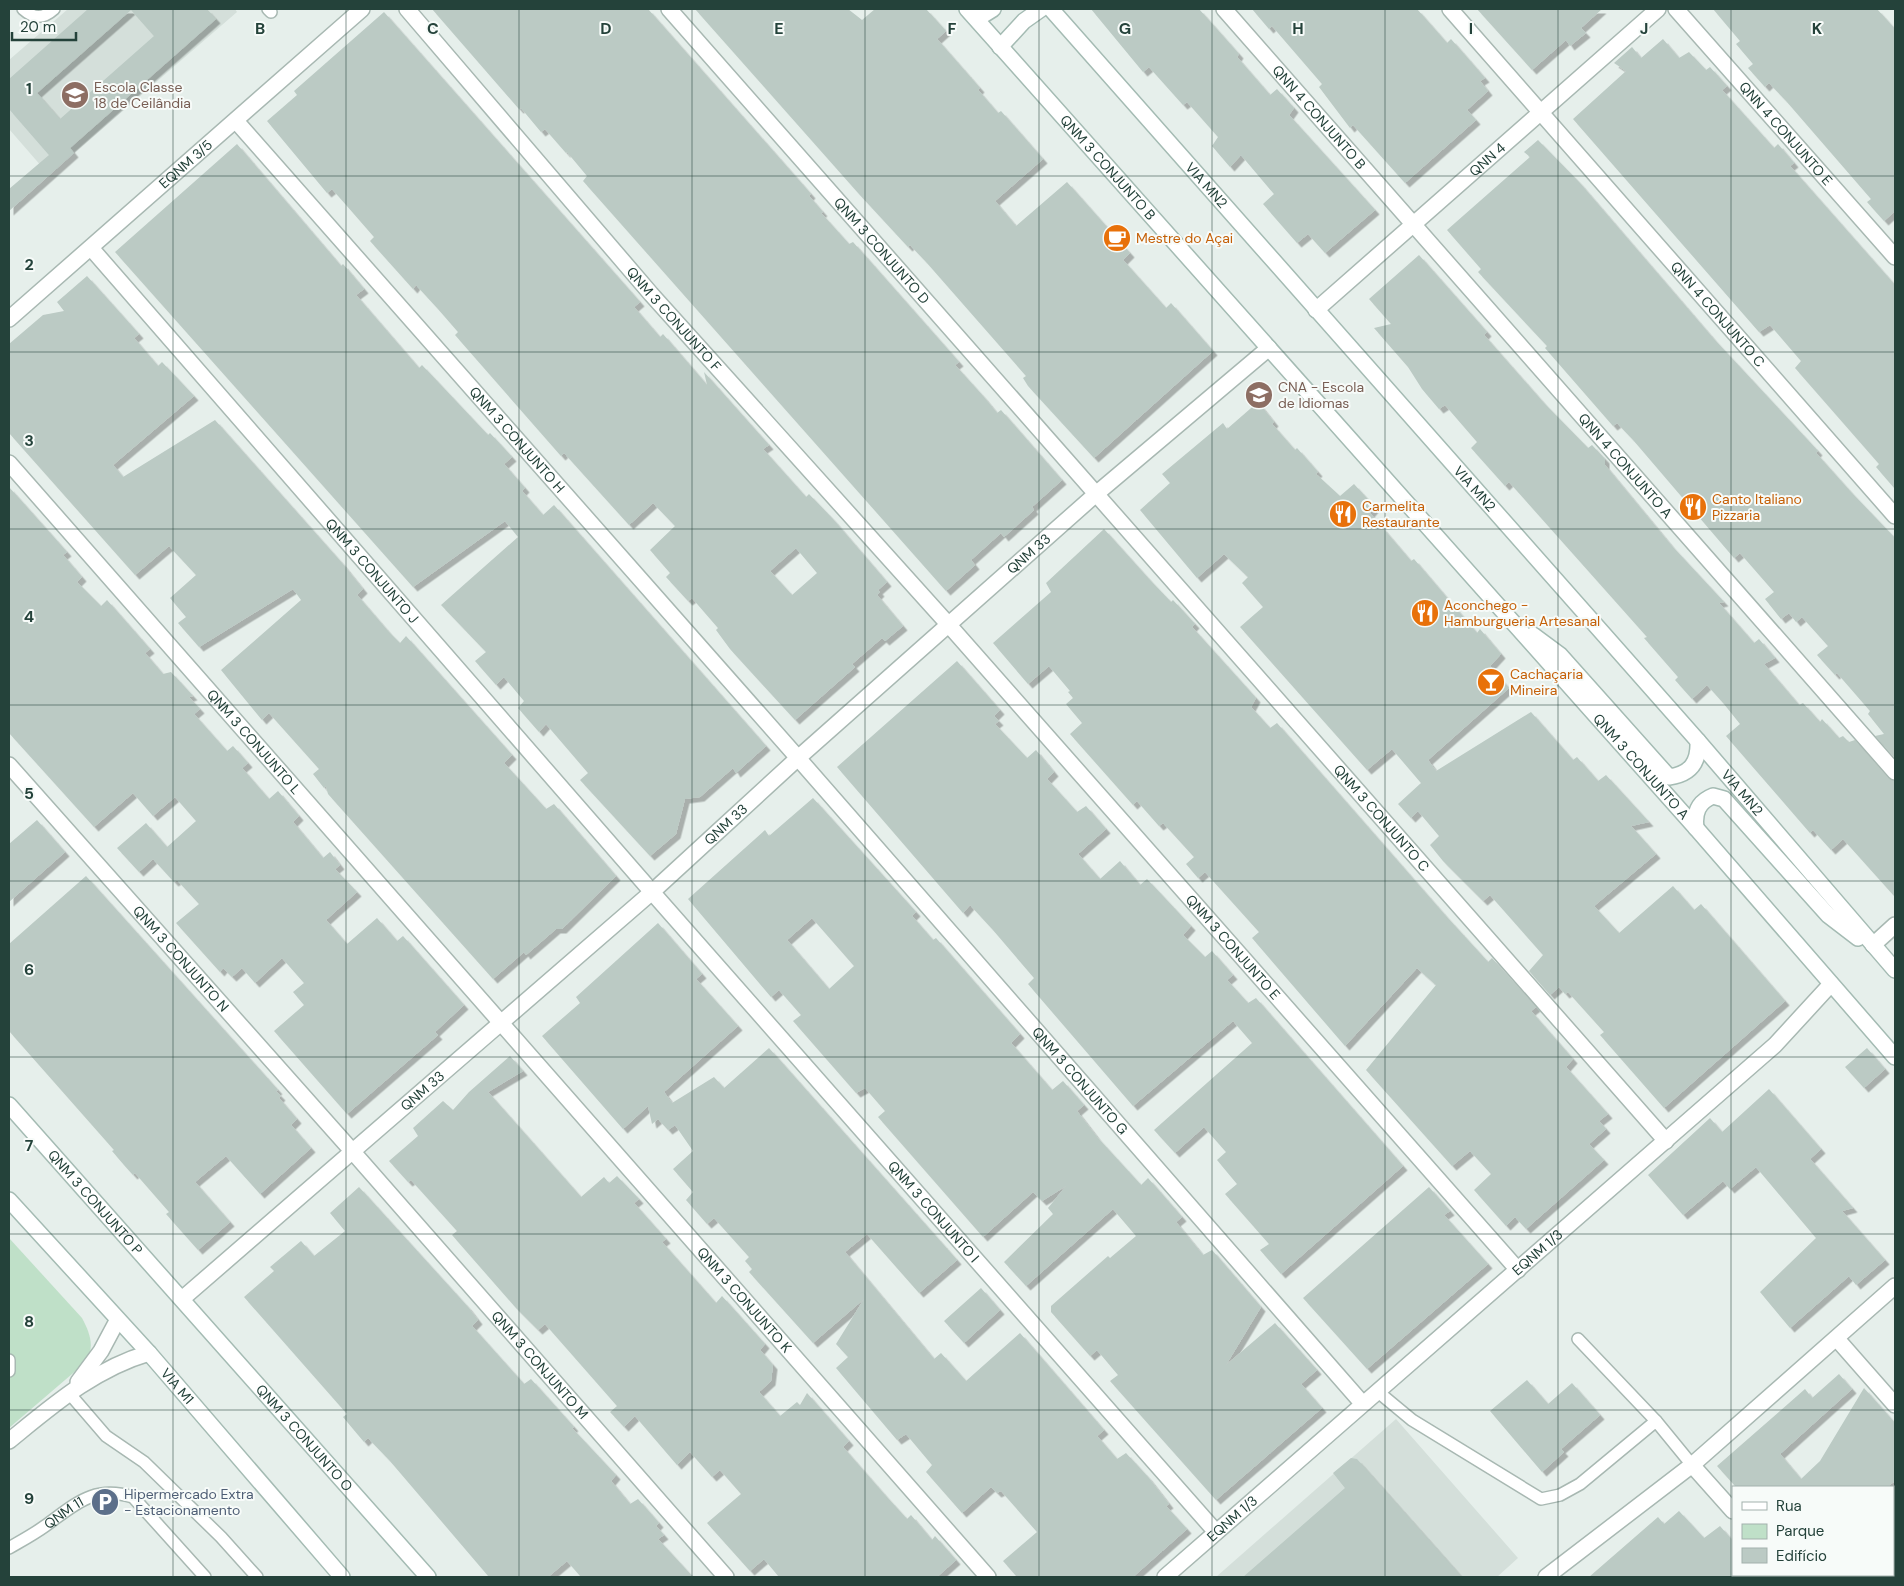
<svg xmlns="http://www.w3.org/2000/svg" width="1904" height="1586" viewBox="0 0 1904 1586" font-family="'DM Sans',sans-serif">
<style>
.built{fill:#d4dfda}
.green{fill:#bfe0c8}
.building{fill:#bbcac4;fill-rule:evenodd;filter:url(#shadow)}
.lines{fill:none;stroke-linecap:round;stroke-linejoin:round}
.lane-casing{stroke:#a8b8b2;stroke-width:14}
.street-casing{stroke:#a8b8b2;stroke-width:18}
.secondary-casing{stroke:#a4bbb3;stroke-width:18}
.lane{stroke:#fff;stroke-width:11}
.street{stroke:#fff;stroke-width:15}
.secondary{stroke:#fff;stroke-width:15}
.grid{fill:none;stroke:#24423a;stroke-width:1;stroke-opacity:0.55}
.labels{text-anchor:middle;stroke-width:4;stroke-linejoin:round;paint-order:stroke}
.education-label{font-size:14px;fill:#785e54;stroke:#f7fbf9;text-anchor:start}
.street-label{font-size:14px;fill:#24423a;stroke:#f7fbf9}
.food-label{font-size:14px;fill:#c56008;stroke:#f7fbf9;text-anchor:start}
.service-label{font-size:14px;fill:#4e5e75;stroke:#f7fbf9;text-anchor:start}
.grid-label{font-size:16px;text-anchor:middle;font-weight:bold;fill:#24423a;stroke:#f7fbf9;stroke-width:4;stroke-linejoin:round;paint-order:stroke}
</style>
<defs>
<filter id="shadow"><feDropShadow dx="4.5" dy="4.5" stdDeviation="0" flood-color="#0004"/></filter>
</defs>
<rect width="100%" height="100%" fill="#e6efeb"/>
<path class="built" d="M68 9H235L237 12 49 175 9 129V60Z
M1396 1419 1518 1558 1497 1577H1216Z"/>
<path class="green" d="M9 1238 82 1318C90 1333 95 1347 86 1362L9 1428Z"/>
<path class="building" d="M88 9H207L216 19 70 148 74 153 9 211V189L49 155 9 109V79ZM131 10 154 36 60 119 37 93Z
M432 9H648L811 194 809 196 823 212 821 213 849 244 853 242 959 362 955 365 983 396 997 413 1001 410 1062 480 1032 507 1034 510 1004 537 1001 533 971 560 975 565 946 591 583 181 587 176 567 152 566 153 545 129 541 132 521 108 519 109Z
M695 9H848L862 20 875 9H926L946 31 937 39 980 88 978 90 998 113 1001 111 1043 159 995 201 1016 226 1067 182 1130 253 1123 260 1166 308 1171 303 1213 351 1094 458 1028 386 1023 378 1026 376 927 263 910 245 908 247 859 194Z
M1091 9H1199L1239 54 1237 57 1270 95 1277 89 1294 108 1289 115 1375 210 1325 253 1308 234 1297 243 1263 204 1274 194 1241 155 1230 167 1212 146 1218 137 1187 102 1183 105 1149 67 1143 72Z
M1252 9H1417L1447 43 1451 39 1485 78 1480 81 1488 91 1467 110 1476 120 1405 183 1353 125 1350 128 1319 87 1322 84 1272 26 1269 29Z
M1477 9H1602L1581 28 1586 33 1570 46 1566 40 1532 70Z
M1713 9H1877L1895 29V211L1884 221 1867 202 1871 199 1787 102 1769 83 1765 87 1748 68 1753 64 1736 44 1740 41Z
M384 12 640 302 634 307 660 337 663 334 707 385 704 372 769 445 763 449 806 497 809 494 832 518 887 582 878 590 880 592 877 595 903 626 885 641 882 638 852 664 855 667 795 720 730 649 716 630 718 628 692 598 688 601 666 577 670 573 650 550 675 526 653 503 629 525 564 453 561 456 455 335 458 332 438 309 416 285 413 289 370 241 374 237 347 206 332 189 327 193 267 121 297 95 294 91ZM796 548 817 573 792 595 770 571Z
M1663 39 1679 58 1689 52 1706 70 1710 67 1727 86 1722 90 1774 148 1778 144 1794 163 1790 166 1895 285V489L1876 467 1879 464 1795 368 1801 361 1770 325 1759 332 1573 119 1626 71 1614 63 1632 47 1641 58Z
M1538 140 1579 182 1713 338 1818 451 1816 453 1850 491 1895 538V758L1875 736 1884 734 1868 714 1870 711 1837 673 1835 675 1817 655 1828 646 1802 617 1796 622 1789 613 1781 619 1765 599 1774 592 1740 553 1734 558 1634 441 1617 423 1613 426 1545 348 1547 346 1478 272 1481 269 1447 230 1530 157 1524 152Z
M237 144 341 266 343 264 364 289 356 295 419 368 422 365 488 435 490 433 512 457 504 464 525 488 522 491 543 515 554 505 766 746 736 773 733 768 700 797 685 799 676 834 650 856 580 780 588 773 546 724 539 732 518 708 524 701 504 677 496 685 475 661 486 652 441 605 518 537 505 521 413 587 115 252Z
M1419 255 1487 332 1484 335 1543 402 1588 448 1592 445 1605 459V465L1671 545 1724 602 1719 603 1754 643 1759 639 1775 658 1764 664 1799 705 1803 703 1820 722 1822 719 1839 738 1843 736 1849 742 1855 740 1888 778 1895 781V897L1843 839 1831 850 1813 830 1810 833 1726 736 1740 724 1724 704 1707 685 1692 699 1675 680 1678 677 1644 638 1647 637 1509 482 1505 486 1471 448 1477 442 1445 405 1439 409 1422 389 1408 367 1374 328 1391 324 1369 299Z
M87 276 139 334 134 338 158 366 162 362 194 396 113 465 123 477 215 420 342 563 363 589 357 595 388 631 400 643 406 636 512 755 504 763 546 809 554 804 616 876 562 929H556L526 955 524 952 493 979 328 794 326 786 324 788 313 774 319 769 269 713 262 720 221 670 301 600 293 589 199 647 178 623 186 617 170 598 196 575 169 546 135 575 9 433V344L43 315 64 311 57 302Z
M1258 402 1274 422 1272 424 1295 450 1297 448 1318 472 1316 474 1340 496 1354 484 1375 507 1370 513 1411 561 1414 559 1477 633 1480 629 1501 654 1490 666 1509 688 1428 760 1436 771 1531 712 1573 760 1577 757 1598 781 1606 775 1649 822 1631 826 1656 854 1594 906 1619 933 1673 886 1694 910 1701 904 1785 1001 1664 1108 1600 1035 1604 1032 1568 992 1565 994 1559 987 1550 995 1529 971 1543 955 1490 895 1483 901 1443 861 1430 845 1439 836 1418 811 1411 818 1398 804 1421 783 1392 749 1367 770 1240 627 1263 607 1242 583 1248 577 1224 554 1197 578 1140 510 1170 483 1162 474 1223 423 1227 429Z
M9 487 67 552 63 555 82 577 77 582 101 606 107 600 150 649 145 653 163 674 171 672 193 696 189 697 200 709 194 714 218 741 227 751 233 746 248 763 242 768 269 799 278 791 299 816 293 822 323 858 330 852 340 865 335 869 357 892 326 920 347 944 377 918 397 941 403 936 464 1005 435 1032 438 1035 347 1114 274 1031 304 1005 293 992 304 983 282 958 255 983 242 968 232 977 223 968 220 972 176 923 199 904 177 880 174 882 153 859 139 872 117 848 146 823 167 847 196 821 175 797 153 816 133 793 94 827 9 733Z
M1104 529 1149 579 1171 602 1173 600 1195 624 1192 627 1256 698 1251 707 1270 728 1277 723 1445 915 1488 962 1492 958 1536 1007 1531 1011 1573 1059 1566 1067 1608 1114 1599 1121 1606 1129 1589 1144 1604 1160 1526 1229 1515 1217 1506 1226 1474 1190 1491 1174 1470 1151 1452 1166 1366 1070 1436 985 1417 968 1345 1046 1252 938 1259 932 1205 872 1198 878 1186 864 1194 857 1163 823 1159 826 1137 801 1133 805 1070 734 1082 723 1066 704 1073 698 1068 692 1070 691 1049 666 1028 684 993 643 1051 592 1046 583Z
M957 661 1000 710 994 716 999 721 995 724 1027 758 1036 750 1054 772 1047 779 1077 812 1086 806 1106 829 1078 854 1100 879 1120 861 1140 885 1147 879 1191 926 1183 935 1205 957 1212 951 1233 975 1227 980 1248 1003 1256 998 1403 1166 1281 1274 1260 1250 1269 1244 1225 1194 1237 1184 1217 1160 1226 1152 1204 1127 1175 1153 1154 1130 1252 1043 1233 1021 1133 1106 1028 984 1034 978 993 930 970 905 963 913 837 767Z
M813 798 916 912 912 916 933 940 936 938 1020 1034 1011 1043 1052 1090 1063 1081 1084 1105 1077 1111 1097 1137 1141 1185 1148 1178 1182 1217 1176 1222 1203 1255 1212 1250 1261 1307 1226 1365 1275 1323 1317 1370 1301 1384 1322 1408 1216 1500 1110 1381 1118 1375 1097 1350 1090 1356 1051 1312V1306L1108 1256 1110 1258 1136 1236 1113 1209 1026 1286 1004 1262 1053 1214 1048 1208 1066 1186 1042 1201 1033 1192 983 1237 878 1117 885 1111 865 1088 856 1093 793 1021 801 1015 779 990 771 997 688 899 765 830 769 836ZM812 918 854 966 829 989 787 940Z
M37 820 65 852 9 902V844Z
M86 876 278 1090 276 1091 281 1096 279 1098 297 1119 291 1125 311 1148 260 1194 226 1156 195 1182 230 1222 198 1250 166 1214 169 1212 135 1173 133 1175 124 1165 112 1151 114 1150 9 1031V944Z
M658 923 702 974 696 979 738 1026 664 1092 672 1103 714 1077 724 1088 769 1048 957 1260 919 1293 867 1234 845 1252 934 1359 941 1353 966 1381 1020 1333 1104 1430 1097 1436 1117 1459 1126 1453 1148 1477 1169 1504 1166 1506 1187 1529 1133 1577H1017L1003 1561 1037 1532 1001 1491 997 1493 991 1487 962 1513 926 1472 932 1465 906 1434 897 1440 836 1368 848 1357 836 1344 864 1299 813 1343 749 1272 752 1269 745 1261 749 1257 714 1218 707 1224 686 1200 693 1192 673 1169 693 1151 675 1125 668 1130 658 1119 652 1124 648 1106 623 1129 542 1036 580 1003 576 997Z
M1867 1048 1885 1069 1864 1088 1845 1067Z
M510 1056 523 1071 488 1092 581 1197 604 1177 609 1183 617 1176 639 1199 634 1203 666 1239 662 1242 716 1303 722 1296 765 1344 760 1350 773 1365 771 1381 759 1392 780 1416 797 1402 800 1405 807 1393 849 1441 843 1447 885 1495 907 1519 911 1515 932 1540 935 1536 956 1560 937 1577H779L764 1559 750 1571 707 1523 741 1494 720 1470 712 1477 690 1452 677 1465 635 1416 624 1427 610 1412 617 1406 567 1349 545 1324 538 1330 516 1308 452 1235 457 1231 411 1180 408 1182 389 1161 418 1136 413 1128 443 1101 453 1110 469 1092Z
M1769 1089 1821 1149 1810 1159 1853 1208 1842 1211 1885 1260 1856 1285 1849 1276 1790 1328 1760 1292 1816 1238 1756 1167 1730 1189 1723 1181 1683 1215 1648 1175 1710 1118 1722 1132Z
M359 1187 468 1307 478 1320 472 1326 524 1384 531 1379 574 1427 572 1428 616 1475 611 1481 630 1504 638 1499 659 1523 656 1526 664 1535 658 1539 693 1577H581L567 1561 548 1577H489L390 1461 368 1438 364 1442 343 1417 347 1414 244 1297 274 1271 270 1267 301 1241 314 1256 345 1231 330 1213Z
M1429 1187 1450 1211 1444 1215 1488 1264 1367 1369 1303 1298Z
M981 1288 1000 1310 964 1343 944 1321Z
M1839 1374 1852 1389 1780 1454 1801 1479 1820 1461 1864 1388 1895 1423V1481L1887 1487H1736L1717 1466 1805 1389 1812 1398Z
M1527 1380 1548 1404 1572 1383 1600 1415 1561 1449 1564 1452 1542 1472 1490 1411Z
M1351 1458 1357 1459 1462 1577H1243L1345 1488 1333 1473Z
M1679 1511 1704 1538 1720 1526 1733 1541V1577H1589L1658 1517 1664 1524Z"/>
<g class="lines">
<defs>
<g id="lane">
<path d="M23 9C34 19 43 19 54 9"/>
<path d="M268 9 271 12"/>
<path d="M1578 1339 1656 1421"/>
<path d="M9 1360V1371"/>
<path d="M1377 1391 1412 1420 1541 1499 1560 1495 1580 1484 1656 1421 1692 1465"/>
<path d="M69 1393 106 1436 144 1462 221 1537 257 1577"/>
<path id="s1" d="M9 1548C21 1541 34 1534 45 1526 76 1504 93 1485 133 1497L205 1577"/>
</g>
<g id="street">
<path id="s2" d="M407 9 651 294 948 624 1518 1270"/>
<path id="s3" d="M669 9 1666 1141"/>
<path id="s4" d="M1224 9 1895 772"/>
<path id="s5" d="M1450 9 1895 516"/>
<path id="s6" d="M1676 9 1895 257"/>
<path id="s7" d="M236 121 798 758 1362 1403"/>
<path id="s8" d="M91 248 652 892 1216 1532"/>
<path id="s9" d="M1316 310 1658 9"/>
<path id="s10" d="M9 319 362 9"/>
<path id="s11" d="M9 463 988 1577"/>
<path id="s12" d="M9 765 353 1152 726 1577"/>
<path d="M1873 945 1895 925"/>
<path id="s13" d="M182 1299 652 892 798 758 1096 494 1269 348"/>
<path d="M1837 1339 1895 1405"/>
<path d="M78 1382 101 1351 117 1321"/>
<path d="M9 1441C52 1406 94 1369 149 1353"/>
<path d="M1692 1465 1733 1511"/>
<path d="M1789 1575 1792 1577"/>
<path id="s14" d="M1165 1577 1775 1045 1831 984"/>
<path d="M1546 1577 1692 1465 1895 1286"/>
</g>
<g id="secondary">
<path id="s15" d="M967 9 1696 828 1895 1057"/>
<path id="s16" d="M1051 9 1698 741 1895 970"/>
<path d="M977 19 993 9"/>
<path d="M1000 47 1024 21 1041 9"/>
<path d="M1533 635 1560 655 1669 777C1691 774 1699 762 1698 741"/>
<path d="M1696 828C1694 813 1698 802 1713 796L1724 799 1828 915 1858 938"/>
<path id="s17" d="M9 1105 428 1577"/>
<path id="s18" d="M9 1200 149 1353 342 1577"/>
</g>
</defs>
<use href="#lane" class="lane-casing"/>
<use href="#street" class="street-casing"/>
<use href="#secondary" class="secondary-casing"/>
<use href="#lane" class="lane"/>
<use href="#street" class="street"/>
<use href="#secondary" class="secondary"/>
</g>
<path class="grid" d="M173 9V1577M346 9V1577M519 9V1577M692 9V1577M865 9V1577M1039 9V1577M1212 9V1577M1385 9V1577M1558 9V1577M1731 9V1577M9 176H1895M9 352H1895M9 529H1895M9 705H1895M9 881H1895M9 1057H1895M9 1234H1895M9 1410H1895"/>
<defs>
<symbol id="school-disc" viewBox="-11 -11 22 22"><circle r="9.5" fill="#8d6e63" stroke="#f7fbf9"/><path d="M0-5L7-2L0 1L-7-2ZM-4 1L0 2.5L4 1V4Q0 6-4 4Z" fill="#fff"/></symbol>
<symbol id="cafe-disc" viewBox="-11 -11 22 22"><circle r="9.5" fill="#e8710a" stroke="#f7fbf9"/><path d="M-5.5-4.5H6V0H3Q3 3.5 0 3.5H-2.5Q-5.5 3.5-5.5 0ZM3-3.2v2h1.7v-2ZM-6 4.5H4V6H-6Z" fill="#fff"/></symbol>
<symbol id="restaurant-disc" viewBox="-11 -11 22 22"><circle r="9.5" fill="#e8710a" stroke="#f7fbf9"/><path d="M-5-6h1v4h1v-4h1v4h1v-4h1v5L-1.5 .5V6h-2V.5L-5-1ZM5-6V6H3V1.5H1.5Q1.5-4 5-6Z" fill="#fff"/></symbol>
<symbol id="bar-disc" viewBox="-11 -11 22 22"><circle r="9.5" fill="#e8710a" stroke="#f7fbf9"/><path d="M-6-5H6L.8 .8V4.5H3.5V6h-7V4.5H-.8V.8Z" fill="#fff"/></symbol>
<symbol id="parking-disc" viewBox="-11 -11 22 22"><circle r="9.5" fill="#5c6f8a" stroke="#f7fbf9"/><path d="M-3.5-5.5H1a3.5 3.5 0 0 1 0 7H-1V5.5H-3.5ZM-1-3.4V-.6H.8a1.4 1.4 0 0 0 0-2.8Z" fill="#fff"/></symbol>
</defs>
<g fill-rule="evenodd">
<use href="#school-disc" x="59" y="79" width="32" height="32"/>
<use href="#cafe-disc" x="1101" y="222" width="32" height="32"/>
<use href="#school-disc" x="1243" y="379" width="32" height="32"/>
<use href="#restaurant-disc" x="1677" y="491" width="32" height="32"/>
<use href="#restaurant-disc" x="1327" y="498" width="32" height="32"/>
<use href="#restaurant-disc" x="1409" y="597" width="32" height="32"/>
<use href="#bar-disc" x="1475" y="666" width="32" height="32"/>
<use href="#parking-disc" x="89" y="1486" width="32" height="32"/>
</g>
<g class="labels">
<g class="education-label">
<text x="94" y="92">Escola Classe<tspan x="94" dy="16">18 de Ceilândia</tspan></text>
<text x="1278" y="392">CNA - Escola<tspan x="1278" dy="16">de Idiomas</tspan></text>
</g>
<g class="street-label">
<text dy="5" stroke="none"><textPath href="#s4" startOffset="144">QNN 4 CONJUNTO B</textPath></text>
<text dy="5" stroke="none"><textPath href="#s6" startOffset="166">QNN 4 CONJUNTO E</textPath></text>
<text dy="5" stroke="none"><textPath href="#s9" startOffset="228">QNN 4</textPath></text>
<text dy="5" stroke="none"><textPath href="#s10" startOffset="235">EQNM 3/5</textPath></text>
<text dy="5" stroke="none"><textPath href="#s15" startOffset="212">QNM 3 CONJUNTO B</textPath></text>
<text dy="5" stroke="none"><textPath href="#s16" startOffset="235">VIA MN2</textPath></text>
<text dy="5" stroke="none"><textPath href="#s3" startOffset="322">QNM 3 CONJUNTO D</textPath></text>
<text dy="5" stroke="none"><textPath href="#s5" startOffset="406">QNN 4 CONJUNTO C</textPath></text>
<text dy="5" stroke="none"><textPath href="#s2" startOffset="409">QNM 3 CONJUNTO F</textPath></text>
<text dy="5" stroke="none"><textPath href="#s7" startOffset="425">QNM 3 CONJUNTO H</textPath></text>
<text dy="5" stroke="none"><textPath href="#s4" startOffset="608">QNN 4 CONJUNTO A</textPath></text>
<text dy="5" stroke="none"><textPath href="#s16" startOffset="640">VIA MN2</textPath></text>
<text dy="5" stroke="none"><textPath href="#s13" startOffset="1128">QNM 33</textPath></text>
<text dy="5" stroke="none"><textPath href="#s8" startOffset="428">QNM 3 CONJUNTO J</textPath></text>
<text dy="5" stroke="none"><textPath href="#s11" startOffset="371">QNM 3 CONJUNTO L</textPath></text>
<text dy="5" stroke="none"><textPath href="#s15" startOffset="1014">QNM 3 CONJUNTO A</textPath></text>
<text dy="5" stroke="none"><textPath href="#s16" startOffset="1045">VIA MN2</textPath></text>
<text dy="5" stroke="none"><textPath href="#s3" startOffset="1078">QNM 3 CONJUNTO C</textPath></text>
<text dy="5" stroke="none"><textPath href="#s13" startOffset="722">QNM 33</textPath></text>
<text dy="5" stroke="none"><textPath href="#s2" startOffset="1250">QNM 3 CONJUNTO E</textPath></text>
<text dy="5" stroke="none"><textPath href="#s12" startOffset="259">QNM 3 CONJUNTO N</textPath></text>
<text dy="5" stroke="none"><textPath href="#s7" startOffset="1278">QNM 3 CONJUNTO G</textPath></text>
<text dy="5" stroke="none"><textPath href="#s13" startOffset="318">QNM 33</textPath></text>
<text dy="5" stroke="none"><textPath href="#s17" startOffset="130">QNM 3 CONJUNTO P</textPath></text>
<text dy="5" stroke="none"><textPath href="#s8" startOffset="1280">QNM 3 CONJUNTO I</textPath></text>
<text dy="5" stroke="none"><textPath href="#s14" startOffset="494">EQNM 1/3</textPath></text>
<text dy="5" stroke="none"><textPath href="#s11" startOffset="1114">QNM 3 CONJUNTO K</textPath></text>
<text dy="5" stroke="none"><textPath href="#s12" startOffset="801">QNM 3 CONJUNTO M</textPath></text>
<text dy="5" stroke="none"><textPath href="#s18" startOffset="251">VIA M1</textPath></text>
<text dy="5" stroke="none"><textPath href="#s17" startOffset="445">QNM 3 CONJUNTO O</textPath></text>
<text dy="5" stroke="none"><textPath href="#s1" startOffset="65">QNM 11</textPath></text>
<text dy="5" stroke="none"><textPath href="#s14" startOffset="89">EQNM 1/3</textPath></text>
</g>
<g class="food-label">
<text x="1136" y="243">Mestre do Açai</text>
<text x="1712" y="504">Canto Italiano<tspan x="1712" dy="16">Pizzaria</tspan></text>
<text x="1362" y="511">Carmelita<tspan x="1362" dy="16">Restaurante</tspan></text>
<text x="1444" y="610">Aconchego -<tspan x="1444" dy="16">Hamburgueria Artesanal</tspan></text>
<text x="1510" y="679">Cachaçaria<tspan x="1510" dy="16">Mineira</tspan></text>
</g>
<g class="service-label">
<text x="124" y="1499">Hipermercado Extra<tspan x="124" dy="16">- Estacionamento</tspan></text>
</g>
</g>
<g class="grid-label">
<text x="260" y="34">B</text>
<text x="433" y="34">C</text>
<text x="606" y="34">D</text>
<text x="779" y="34">E</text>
<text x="952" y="34">F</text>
<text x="1125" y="34">G</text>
<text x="1298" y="34">H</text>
<text x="1471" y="34">I</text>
<text x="1644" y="34">J</text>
<text x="1817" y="34">K</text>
<text x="29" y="94">1</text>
<text x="29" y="270">2</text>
<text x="29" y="446">3</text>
<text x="29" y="622">4</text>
<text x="29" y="799">5</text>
<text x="29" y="975">6</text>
<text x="29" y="1151">7</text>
<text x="29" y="1327">8</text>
<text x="29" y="1504">9</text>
</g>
<rect width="1904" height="1586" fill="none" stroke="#24423a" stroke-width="20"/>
<rect x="1732" y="1486" width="162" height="90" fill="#f7fbf9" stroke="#a3b1ad"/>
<rect x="1742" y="1502" width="25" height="8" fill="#ffffff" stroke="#a3b1ad"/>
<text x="1776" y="1511" font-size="15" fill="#24423a">Rua</text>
<rect x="1742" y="1524" width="25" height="15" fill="#bfe0c8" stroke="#a3b1ad"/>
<text x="1776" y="1536" font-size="15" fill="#24423a">Parque</text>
<rect x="1742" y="1548" width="25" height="15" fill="#bbcac4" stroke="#a3b1ad"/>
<text x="1776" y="1561" font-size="15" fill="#24423a">Edifício</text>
<path d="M12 32v8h64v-8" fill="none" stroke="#24423a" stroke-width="2.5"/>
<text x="20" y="32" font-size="15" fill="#24423a" stroke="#f7fbf9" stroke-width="4" paint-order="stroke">20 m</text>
</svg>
